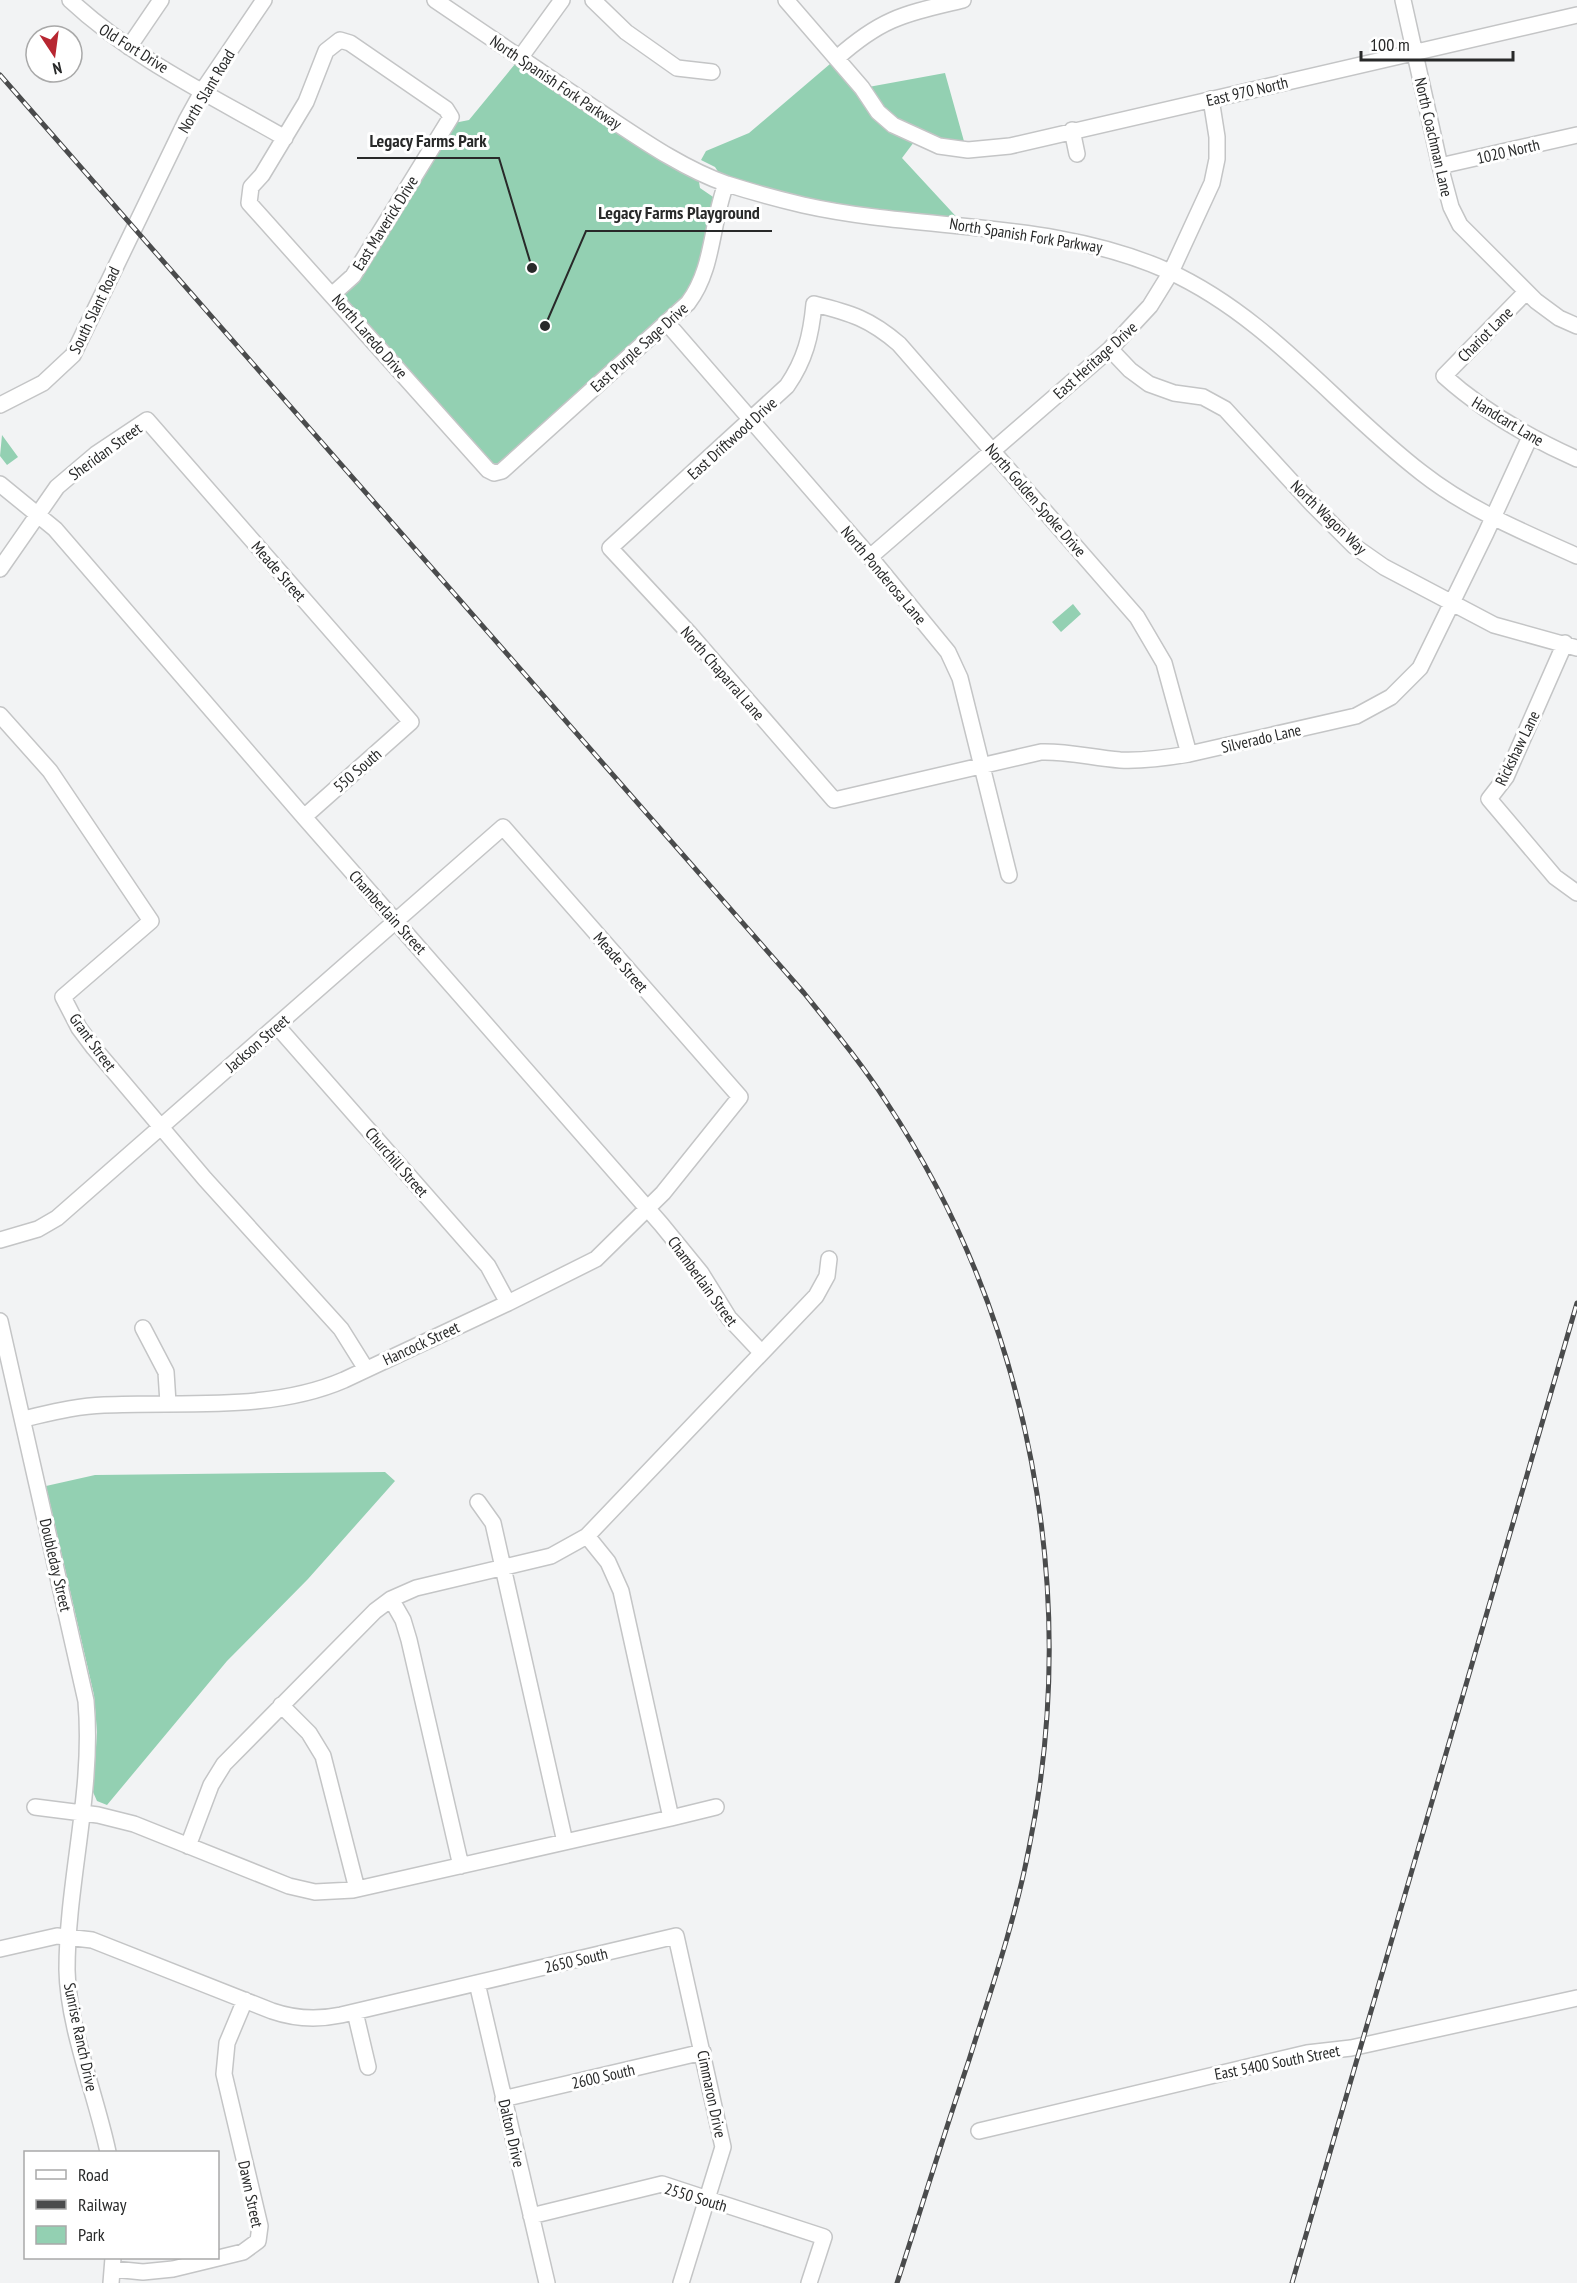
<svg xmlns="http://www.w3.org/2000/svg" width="1577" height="2283" viewBox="0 0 1577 2283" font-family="'PT Sans Narrow',sans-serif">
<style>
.green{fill:#93d0b2}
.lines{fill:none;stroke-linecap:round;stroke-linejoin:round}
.minor-casing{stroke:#c4c5c6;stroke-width:18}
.minor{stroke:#fff;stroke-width:15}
.rail-casing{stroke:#4a4b4c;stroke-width:5}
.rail{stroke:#fff;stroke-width:3;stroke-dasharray:9;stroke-linecap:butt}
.labels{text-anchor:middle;stroke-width:6;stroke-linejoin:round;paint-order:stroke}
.street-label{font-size:16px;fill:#282929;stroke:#fff}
.leader{fill:none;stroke:#282929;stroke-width:2}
.callout-dot{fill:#282929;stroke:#fff;stroke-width:2}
.callout-label{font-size:18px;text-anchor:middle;font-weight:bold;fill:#282929;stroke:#fff;stroke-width:6;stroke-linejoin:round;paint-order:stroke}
</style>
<rect width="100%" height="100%" fill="#f2f3f4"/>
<path class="green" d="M520 58 697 170 700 188 719 201 700 288 494 473 333 294 449 124 469 120Z
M837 58 863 88 945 73 967 152 917 138 902 158 963 224 869 215 726 184 715 167 701 160 706 151 749 133Z
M2 435 18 457 7 465 0 456Z
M1073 604 1081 614 1061 632 1052 622Z
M385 1472 395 1481 308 1579 227 1661 107 1805 97 1801 93 1792 97 1732 94 1695 46 1486 95 1475Z"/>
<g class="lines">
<defs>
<path id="minor" d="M70 0C132 58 212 96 285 138
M435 0C489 37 543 73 597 110 638 137 681 168 727 184 752 192 778 199 803 205 924 232 1052 219 1168 271 1269 317 1336 407 1422 473 1469 510 1524 532 1577 556
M593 0 626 32 677 68 712 72
M786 0 862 88 878 112 893 125 939 146 968 150 1010 146 1577 15
M1403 0 1440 166 1451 207 1460 225 1536 301 1559 318 1577 326
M129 47 161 0
M520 58 562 0
M837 58C883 17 905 14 963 0
M1072 130 1077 154
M1440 166 1577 135
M1526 292 1444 376C1484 412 1528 437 1577 459
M333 294 353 276 451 117 446 109 350 43 340 40 326 51 306 102 262 175 251 187 249 203 488 470 494 473 502 471 688 303C714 269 711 223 726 184
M667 323 870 557 948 652 960 678 1009 875
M1110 349 1130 370 1149 384 1174 393 1203 397 1225 409 1313 505 1354 546 1384 567 1494 625 1577 648
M0 405 43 383 73 355 187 119 203 90 264 0
M0 484 55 529 304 817 661 1224 701 1273 729 1318 761 1352
M870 557 1110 349 1150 306 1171 272 1212 183 1217 159V137L1211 99
M0 569 57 487 96 454 147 420 411 722 304 817
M1565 643 1506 777 1489 799 1555 877 1577 893
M0 715 50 771 151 921 63 997 79 1028 94 1048 205 1179 341 1329 366 1369
M1189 754 1164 663 1137 617 899 344C870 319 851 313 814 304 811 336 805 360 787 386L610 548 689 633 834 800 1041 752C1068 751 1093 758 1120 760 1143 761 1166 758 1189 754L1356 716 1391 697 1420 668 1486 533 1530 437
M277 1026 488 1266 508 1303
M0 1240 38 1229 57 1218 503 827 740 1097 663 1193 596 1259 508 1303 344 1380C270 1412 183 1401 104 1405 76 1406 50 1413 23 1419
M0 1321 86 1701C94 1792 67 1880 67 1970 68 2027 96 2095 108 2152
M143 1328 166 1372 168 1403
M391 1599 403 1620 409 1640 461 1866
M281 1705 309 1733 323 1756 357 1889
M35 1807 98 1815 134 1824 289 1886 315 1892 353 1890 565 1842 493 1523 478 1502
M671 1818 716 1807
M565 1842 671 1818 621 1591 608 1562 587 1536
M188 1846 211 1785 224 1764 375 1611 391 1599 416 1588 551 1556 587 1536 816 1296 827 1276 829 1259
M0 1949 57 1936 92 1940 272 2011C295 2019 317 2020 341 2015L676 1936 723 2147 681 2283
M477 1983 547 2283
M355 2012 368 2067
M503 2099 703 2052
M979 2131 1307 2053 1351 2048 1577 1998
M531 2216 662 2184 824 2237 809 2283
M113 2269 143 2272 173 2269 243 2252 258 2241 260 2226 224 2074 227 2043 245 2000
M111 2283 113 2258"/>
</defs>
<use href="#minor" class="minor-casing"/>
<use href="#minor" class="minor"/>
<defs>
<path id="rail" d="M0 75 804 993C833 1029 862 1064 887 1103 1031 1321 1081 1594 1029 1848 1015 1921 991 1990 969 2060 944 2134 921 2209 897 2283
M1292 2283 1577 1303"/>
</defs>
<use href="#rail" class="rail-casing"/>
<use href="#rail" class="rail"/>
</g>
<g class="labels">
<g class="street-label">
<text transform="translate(134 48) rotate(32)" y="6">Old Fort Drive</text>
<text transform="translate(556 82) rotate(34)" y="6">North Spanish Fork Parkway</text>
<text transform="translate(206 91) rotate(-59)" y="6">North Slant Road</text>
<text transform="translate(1247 91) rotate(-13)" y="6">East 970 North</text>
<text transform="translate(1434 137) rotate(77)" y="6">North Coachman Lane</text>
<text transform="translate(1508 151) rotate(-13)" y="6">1020 North</text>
<text transform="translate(385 223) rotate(-58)" y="6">East Maverick Drive</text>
<text transform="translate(1026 235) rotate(9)" y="6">North Spanish Fork Parkway</text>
<text transform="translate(94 310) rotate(-64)" y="6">South Slant Road</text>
<text transform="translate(1485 334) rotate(-45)" y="6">Chariot Lane</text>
<text transform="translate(370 336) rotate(49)" y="6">North Laredo Drive</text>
<text transform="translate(639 347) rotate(-42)" y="6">East Purple Sage Drive</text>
<text transform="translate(1095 360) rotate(-42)" y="6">East Heritage Drive</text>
<text transform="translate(1508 421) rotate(31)" y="6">Handcart Lane</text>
<text transform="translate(732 438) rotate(-42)" y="6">East Driftwood Drive</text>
<text transform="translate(105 451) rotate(-36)" y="6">Sheridan Street</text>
<text transform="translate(1036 500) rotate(49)" y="6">North Golden Spoke Drive</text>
<text transform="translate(1329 517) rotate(44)" y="6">North Wagon Way</text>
<text transform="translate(279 571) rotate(49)" y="6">Meade Street</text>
<text transform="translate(884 575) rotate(50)" y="6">North Ponderosa Lane</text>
<text transform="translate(723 673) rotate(49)" y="6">North Chaparral Lane</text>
<text transform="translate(1261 738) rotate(-13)" y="6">Silverado Lane</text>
<text transform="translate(1517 748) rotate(-64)" y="6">Rickshaw Lane</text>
<text transform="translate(357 770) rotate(-41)" y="6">550 South</text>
<text transform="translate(388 912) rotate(48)" y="6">Chamberlain Street</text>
<text transform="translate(621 962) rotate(49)" y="6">Meade Street</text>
<text transform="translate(93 1042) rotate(54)" y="6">Grant Street</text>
<text transform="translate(257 1043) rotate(-41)" y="6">Jackson Street</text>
<text transform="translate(397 1162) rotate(49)" y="6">Churchill Street</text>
<text transform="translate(703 1281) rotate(54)" y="6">Chamberlain Street</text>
<text transform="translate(421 1343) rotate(-25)" y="6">Hancock Street</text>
<text transform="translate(56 1565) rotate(77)" y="6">Doubleday Street</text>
<text transform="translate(576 1960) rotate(-13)" y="6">2650 South</text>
<text transform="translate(81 2037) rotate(78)" y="6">Sunrise Ranch Drive</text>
<text transform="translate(1277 2062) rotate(-11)" y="6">East 5400 South Street</text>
<text transform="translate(603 2076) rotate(-13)" y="6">2600 South</text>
<text transform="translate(712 2094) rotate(78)" y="6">Cimmaron Drive</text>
<text transform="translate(512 2133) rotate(77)" y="6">Dalton Drive</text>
<text transform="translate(251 2194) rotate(78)" y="6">Dawn Street</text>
<text transform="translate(696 2197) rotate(17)" y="6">2550 South</text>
</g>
</g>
<path class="leader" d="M532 268L499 158H357M545 326L586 231H772"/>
<g class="callout-dot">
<circle cx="532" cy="268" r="6"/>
<circle cx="545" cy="326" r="6"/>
</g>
<g class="callout-label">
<text x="428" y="147">Legacy Farms Park</text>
<text x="679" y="219">Legacy Farms Playground</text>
</g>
<rect x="24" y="2151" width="195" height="108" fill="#ffffff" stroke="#a9a9a9" stroke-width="1.5"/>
<rect x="36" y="2170" width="30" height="9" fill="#ffffff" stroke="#a9a9a9" stroke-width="1.5"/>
<text x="78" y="2181" font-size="18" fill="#282929">Road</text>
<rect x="36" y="2200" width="30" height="9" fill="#4a4b4c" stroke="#a9a9a9" stroke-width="1.5"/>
<text x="78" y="2211" font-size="18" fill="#282929">Railway</text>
<rect x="36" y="2226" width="30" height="18" fill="#93d0b2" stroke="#a9a9a9" stroke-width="1.5"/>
<text x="78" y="2241" font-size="18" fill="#282929">Park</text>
<g transform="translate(54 54) rotate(167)"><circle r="28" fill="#ffffff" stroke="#a9a9a9" stroke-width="1.5"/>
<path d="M0-4.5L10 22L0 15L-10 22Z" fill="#b72631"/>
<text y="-9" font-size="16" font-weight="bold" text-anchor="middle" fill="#282929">N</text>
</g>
<path d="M1361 51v9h152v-9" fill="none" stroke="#282929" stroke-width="3"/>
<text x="1370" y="51" font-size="18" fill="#282929" stroke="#ffffff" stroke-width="4.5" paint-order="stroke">100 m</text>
</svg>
